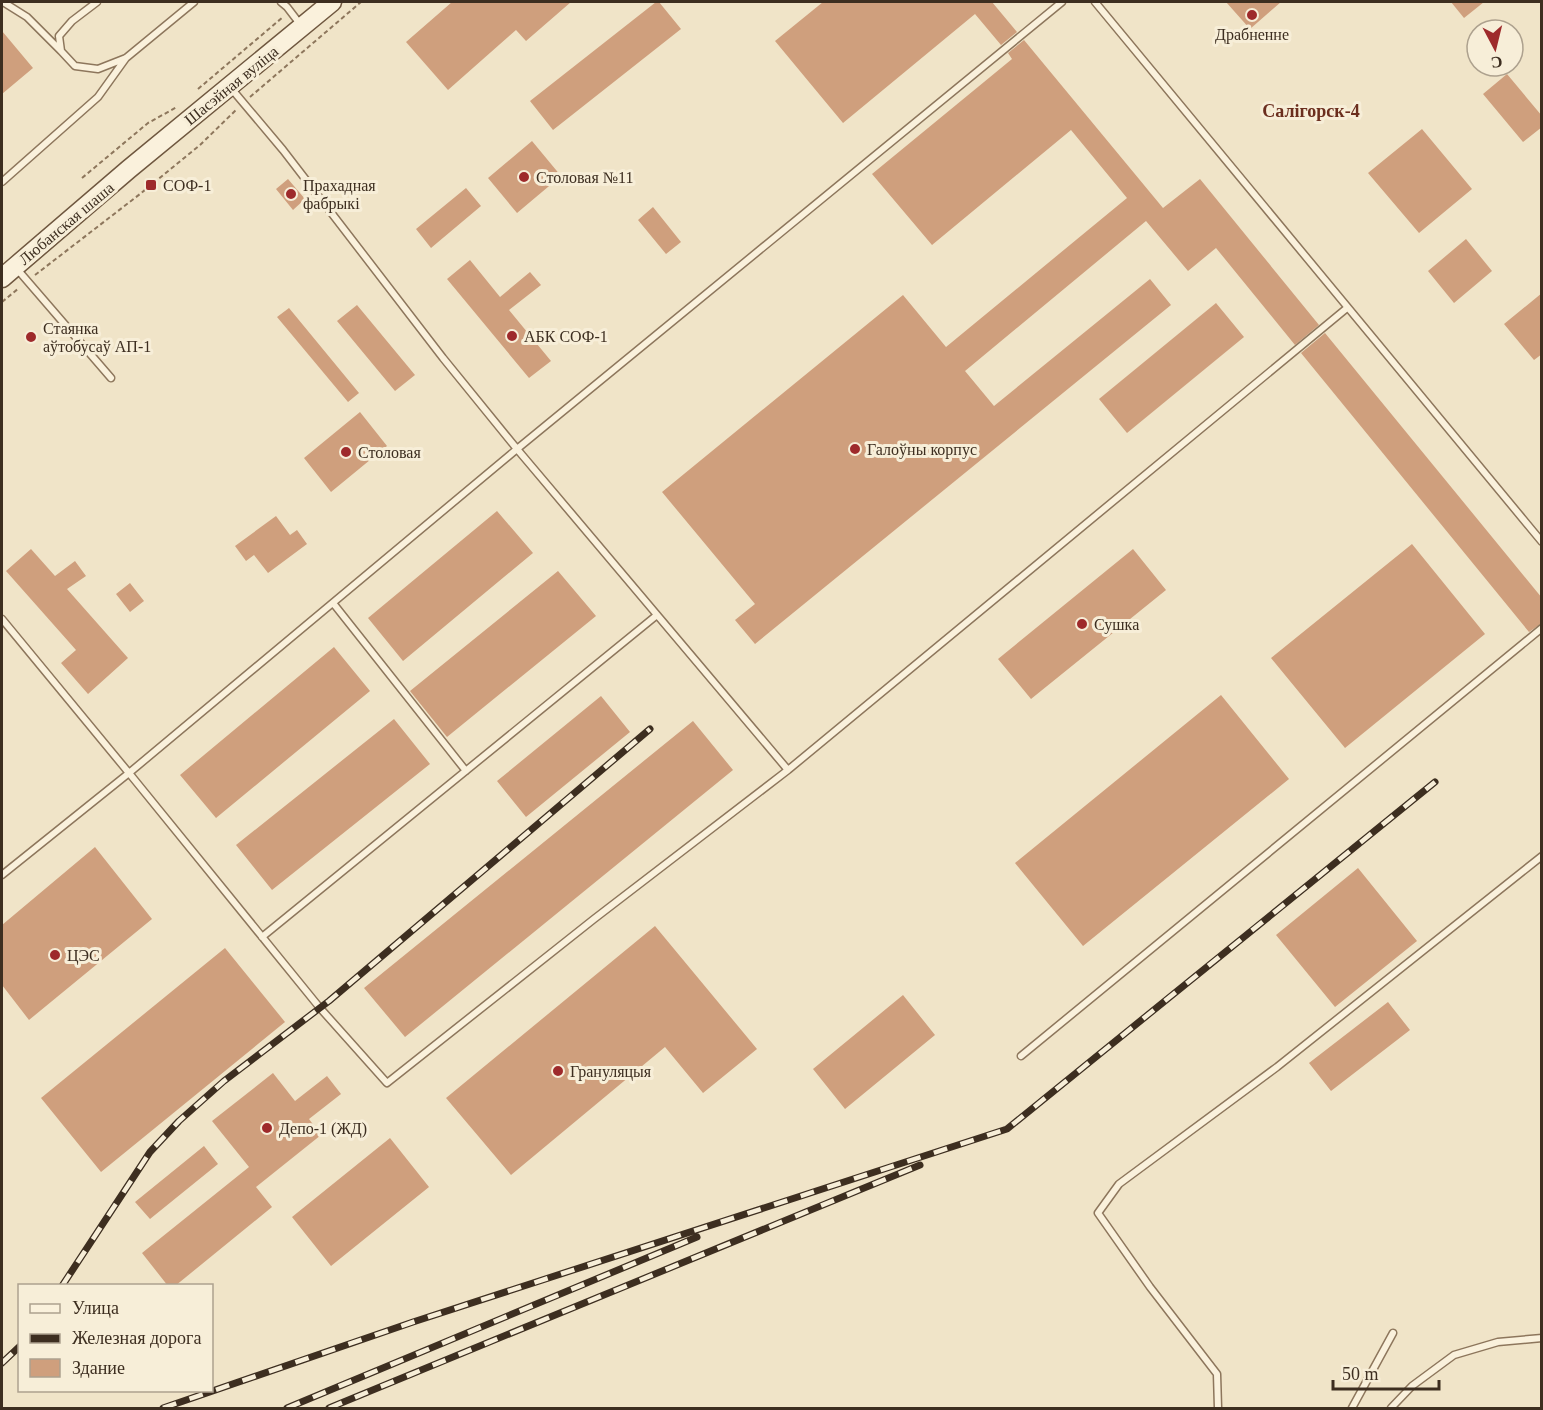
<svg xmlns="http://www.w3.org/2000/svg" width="1543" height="1410" viewBox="0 0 1543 1410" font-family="'Times New Roman',serif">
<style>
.building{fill:#cf9f7d}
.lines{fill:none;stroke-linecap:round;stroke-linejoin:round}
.service-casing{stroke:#8d765c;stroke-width:9}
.secondary-casing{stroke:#6f573f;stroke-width:21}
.path{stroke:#8d765c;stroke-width:2;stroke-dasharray:4.5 3;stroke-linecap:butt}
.service{stroke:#faf1dc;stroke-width:6}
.secondary{stroke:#faf1dc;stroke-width:18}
.rail-casing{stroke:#3d2e20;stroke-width:7}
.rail{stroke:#f7eed8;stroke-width:4.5;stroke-dasharray:14;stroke-linecap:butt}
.poi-dot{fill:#9e2a2b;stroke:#f7eed8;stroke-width:2}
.labels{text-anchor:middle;stroke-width:6;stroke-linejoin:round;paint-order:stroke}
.poi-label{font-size:16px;fill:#3d2e20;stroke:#f7eed8;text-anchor:start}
.street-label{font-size:16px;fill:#3d2e20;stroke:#f7eed8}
.neighbourhood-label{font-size:18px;font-weight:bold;fill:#6b2e1e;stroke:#f7eed8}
</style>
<rect width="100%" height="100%" fill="#f0e4c8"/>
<path class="building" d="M452 2H571L526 41 516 30 448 90 406 42Z
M656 2H659L681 29 553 130 530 101Z
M823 2H992L1017 32 1001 45 975 14 843 123 775 41Z
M1226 2H1281L1250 29Z
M1451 2H1484L1464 18Z
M2 31 33 68 2 94Z
M1024 40 1163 208 1200 179 1319 325 1295 345 1216 248 1188 271 1146 221 965 371 994 406 1150 279 1171 305 755 644 735 620 755 604 662 492 903 295 946 347 1127 198 1071 130 932 245 872 174 1012 59 1008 53Z
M1507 74 1542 116V127L1523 142 1483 94Z
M1422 129 1472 189 1419 233 1368 173Z
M532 141 561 176 517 213 488 178Z
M288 179 305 199 293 210 276 189Z
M466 188 481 206 431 248 416 229Z
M653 207 681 242 666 254 638 220Z
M1466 239 1492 271 1454 303 1428 271Z
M470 260 500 297 530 272 541 285 509 310 551 361 529 378 447 279Z
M1542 293V354L1534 360 1504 324Z
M1216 303 1244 337 1127 433 1099 399Z
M357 305 415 375 395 391 337 321Z
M289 308 359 393 348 402 277 317Z
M1325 333 1542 598V623L1529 632 1301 353Z
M360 412 387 446 331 492 304 458Z
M497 511 533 553 403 661 368 618Z
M276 516 290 535 297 530 307 544 268 573 254 555 246 561 235 546Z
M1412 544 1485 634 1345 748 1271 658Z
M31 549 55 576 75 561 86 576 67 589 128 658 88 694 61 663 76 650 6 571Z
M1133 549 1166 590 1031 699 998 659Z
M558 571 596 616 447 737 410 691Z
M130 583 144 601 130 612 116 594Z
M334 647 370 691 216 818 180 775Z
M1221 695 1289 779 1083 946 1015 863Z
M601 696 630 732 526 817 497 781Z
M394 719 430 764 272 890 236 845Z
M693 721 733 770 405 1037 364 988Z
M95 847 152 919 29 1020 2 985V925Z
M1358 868 1417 941 1335 1007 1276 935Z
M655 926 757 1049 703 1093 665 1047 511 1175 446 1098Z
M225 948 285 1022 101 1172 41 1098Z
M903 995 935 1035 845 1109 813 1069Z
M1388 1002 1410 1030 1331 1091 1309 1063Z
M273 1073 295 1101 327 1076 341 1094 309 1119 321 1135 256 1187 272 1207 175 1286H168L142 1253 249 1167 212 1121Z
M390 1138 429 1187 331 1266 292 1217Z
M204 1146 218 1164 150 1219 135 1202Z"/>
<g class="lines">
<defs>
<path id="service" d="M3 2 27 17 61 51
M97 2 72 21 59 36 61 51 75 66 98 69 126 58 194 2
M281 2 287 7 300 24
M1095 2 1542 542
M230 87 283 150 443 358 517 449 788 770 594 919 387 1083 320 1008 129 773 517 449 1062 2
M2 182 98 97 126 58
M17 269 111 378
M333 603 466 771
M2 619 129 773 2 875
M788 770 1347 308
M262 937 657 615
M1021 1056 1542 628
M1218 1408 1217 1374 1150 1287 1098 1213 1119 1184 1277 1067 1542 856
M1352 1408 1393 1333
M1391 1408 1412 1386 1454 1355 1498 1342 1542 1338"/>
<path id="secondary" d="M2 278 129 169 332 2"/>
</defs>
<use href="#service" class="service-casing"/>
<use href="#secondary" class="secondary-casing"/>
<path class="path" d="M198 89 283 17
M250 97 361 2
M82 178 148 123 177 107
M35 275 140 194 200 145 237 109
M2 302 19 288"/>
<use href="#service" class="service"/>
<use href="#secondary" class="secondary"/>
<defs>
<path id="rail" d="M62 1286 150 1152 179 1121 224 1081 329 1001 650 729
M2 1363 20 1346
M163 1408 413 1322 1007 1129 1435 782
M287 1408 697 1237
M329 1408 920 1165"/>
</defs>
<use href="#rail" class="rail-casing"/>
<use href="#rail" class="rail"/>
</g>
<g class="poi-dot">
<circle cx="1252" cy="15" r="6"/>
<circle cx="524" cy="177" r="6"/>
<rect x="145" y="179" width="12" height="12" rx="3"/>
<circle cx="291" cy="194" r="6"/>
<circle cx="512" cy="336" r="6"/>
<circle cx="31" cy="337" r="6"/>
<circle cx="855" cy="449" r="6"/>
<circle cx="346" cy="452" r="6"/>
<circle cx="1082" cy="624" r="6"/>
<circle cx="55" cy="955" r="6"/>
<circle cx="558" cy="1071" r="6"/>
<circle cx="267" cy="1128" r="6"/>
</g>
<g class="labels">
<g class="poi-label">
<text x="1252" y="40" text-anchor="middle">Драбненне</text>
<text x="536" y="183">Столовая №11</text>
<text x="163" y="191">СОФ-1</text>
<text x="303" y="191">Прахадная<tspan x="303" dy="18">фабрыкі</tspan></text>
<text x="43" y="334">Стаянка<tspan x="43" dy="18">аўтобусаў АП-1</tspan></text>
<text x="524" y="342">АБК СОФ-1</text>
<text x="867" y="455">Галоўны корпус</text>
<text x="358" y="458">Столовая</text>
<text x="1094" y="630">Сушка</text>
<text x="67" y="961">ЦЭС</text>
<text x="570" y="1077">Грануляцыя</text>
<text x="279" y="1134">Депо-1 (ЖД)</text>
</g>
<g class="street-label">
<text transform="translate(231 85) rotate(-39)" y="6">Шасэйная вуліца</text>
<text transform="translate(66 223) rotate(-40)" y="6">Любанская шаша</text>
</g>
<g class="neighbourhood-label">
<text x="1311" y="117">Салігорск-4</text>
</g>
</g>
<rect width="1543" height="1410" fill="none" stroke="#3d2e20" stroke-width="6"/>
<rect x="18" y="1284" width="195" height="108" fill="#f7eed8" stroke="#ada18e" stroke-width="1.5"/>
<rect x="30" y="1304" width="30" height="9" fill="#faf1dc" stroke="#ada18e" stroke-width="1.5"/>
<text x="72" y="1314" font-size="18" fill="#3d2e20">Улица</text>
<rect x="30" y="1334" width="30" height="9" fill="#3d2e20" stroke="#ada18e" stroke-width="1.5"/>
<text x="72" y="1344" font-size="18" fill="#3d2e20">Железная дорога</text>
<rect x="30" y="1359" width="30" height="18" fill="#cf9f7d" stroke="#ada18e" stroke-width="1.5"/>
<text x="72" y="1374" font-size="18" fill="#3d2e20">Здание</text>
<g transform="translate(1495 48) rotate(173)"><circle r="28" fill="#f7eed8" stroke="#ada18e" stroke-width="1.5"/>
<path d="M0-4.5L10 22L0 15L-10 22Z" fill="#9e2a2b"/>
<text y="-9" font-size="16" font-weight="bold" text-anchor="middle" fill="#3d2e20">С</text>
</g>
<path d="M1333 1380v9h106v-9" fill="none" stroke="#3d2e20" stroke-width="3"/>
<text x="1342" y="1380" font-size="18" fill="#3d2e20" stroke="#f7eed8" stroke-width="4.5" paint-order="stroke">50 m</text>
</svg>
